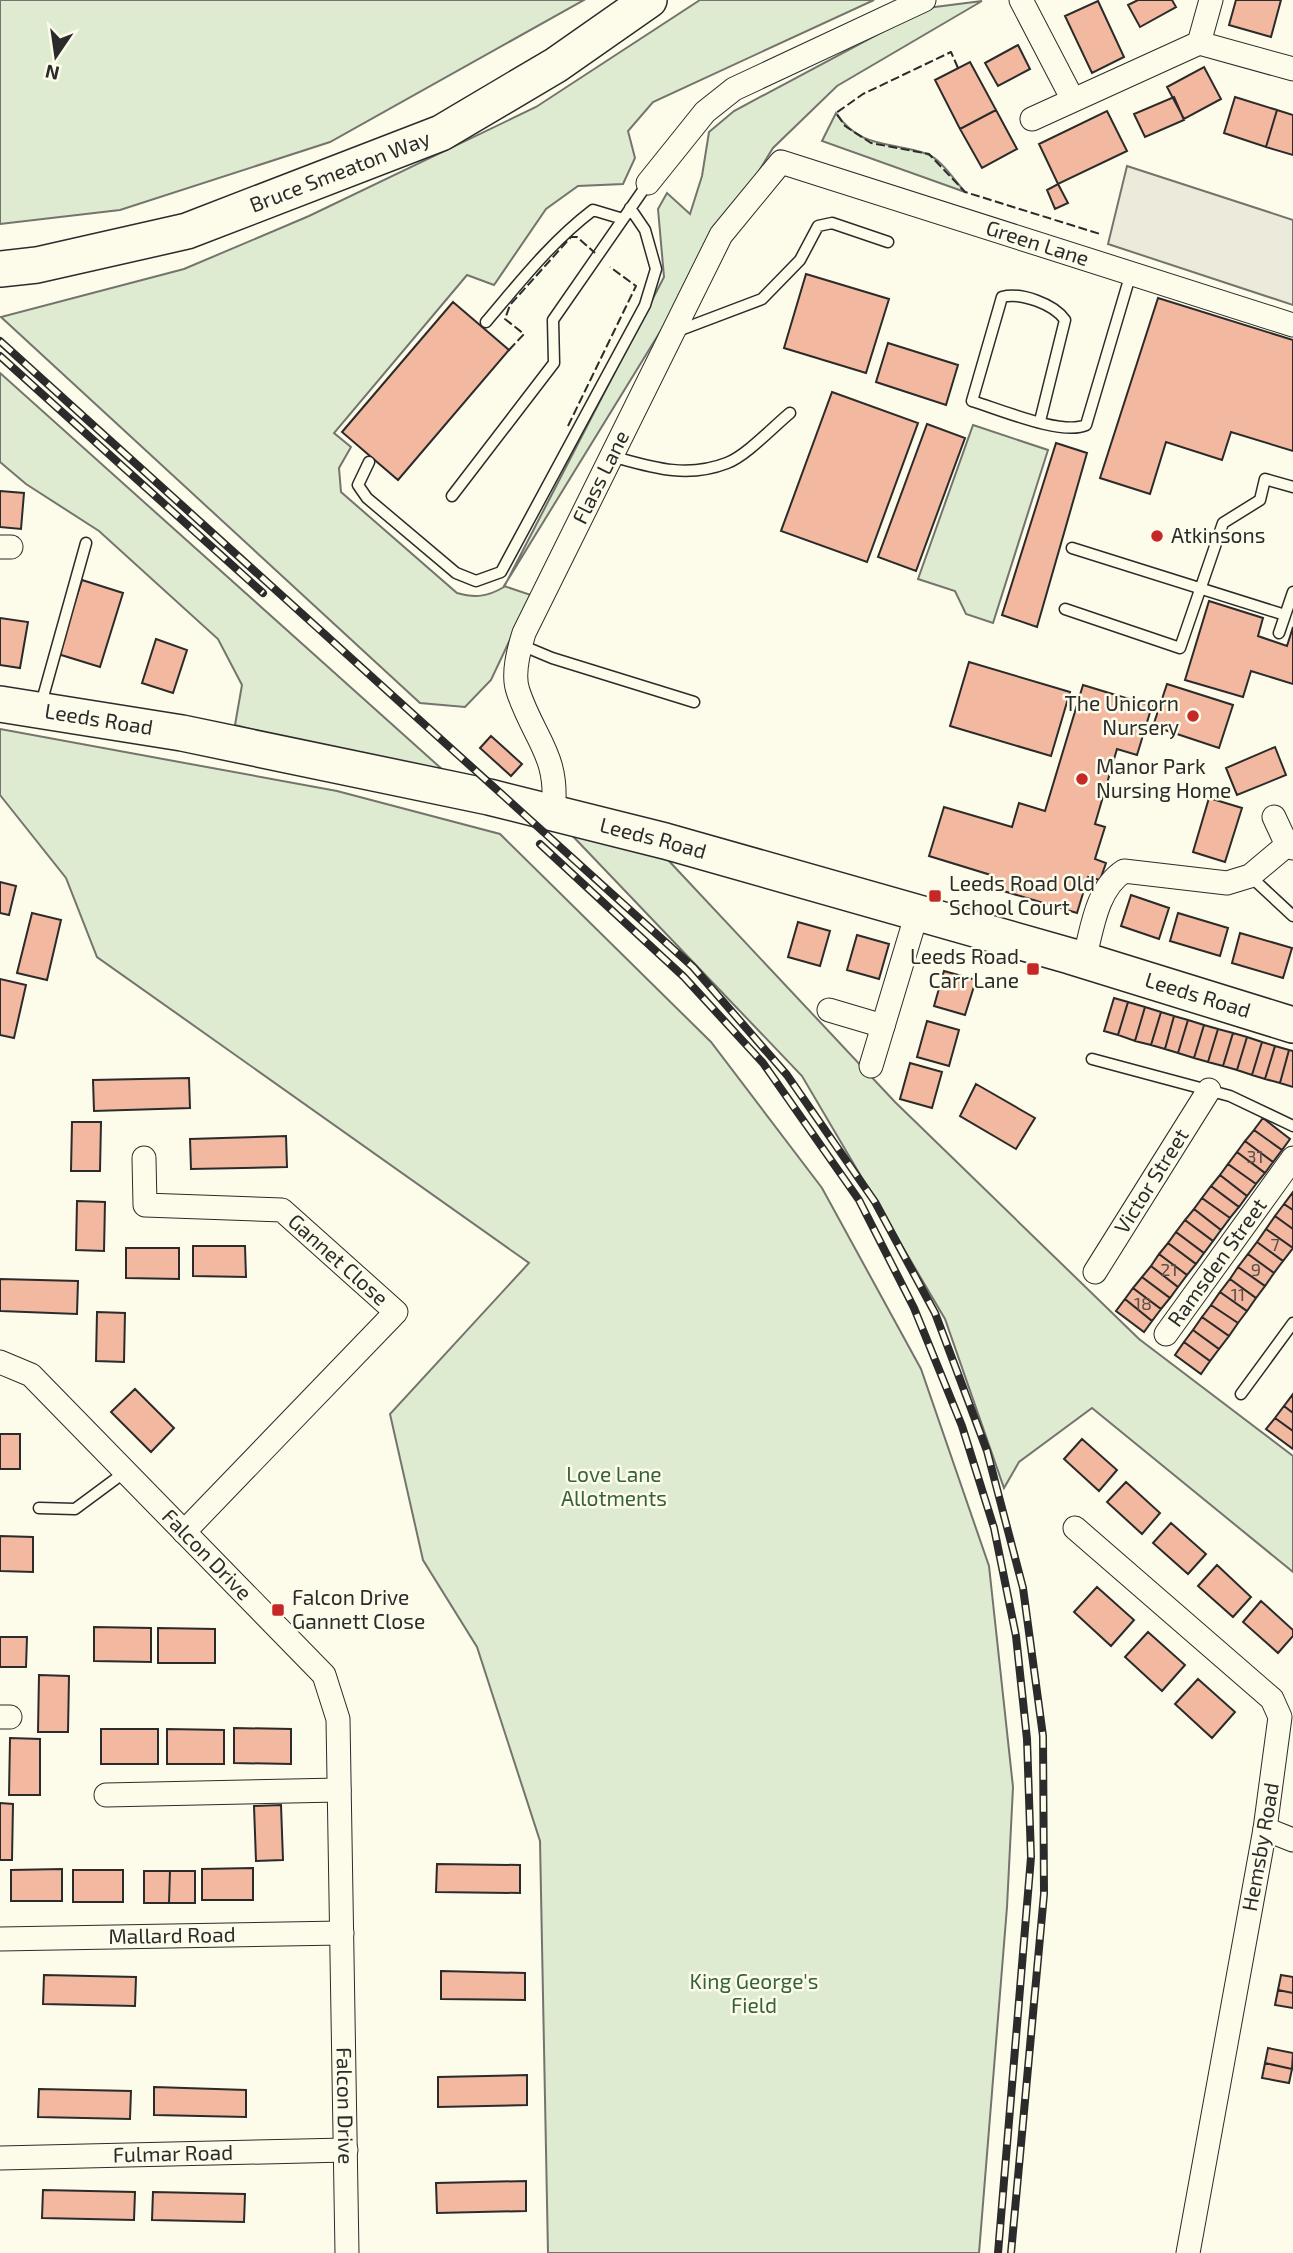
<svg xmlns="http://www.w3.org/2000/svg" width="1293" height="2253" viewBox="0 0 1293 2253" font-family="'Exo 2',sans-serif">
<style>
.green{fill:#deebd1;stroke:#74746e;stroke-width:2}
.parking{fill:#eceadb;stroke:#74746e;stroke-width:2}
.building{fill:#f2b8a0;stroke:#2b2b2b;stroke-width:2}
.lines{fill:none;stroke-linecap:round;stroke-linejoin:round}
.lane-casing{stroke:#2b2b2b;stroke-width:13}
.street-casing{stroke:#2b2b2b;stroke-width:25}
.primary-casing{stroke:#2b2b2b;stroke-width:38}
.lane{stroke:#fdfbea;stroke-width:10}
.street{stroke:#fdfbea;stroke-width:23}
.primary{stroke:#fdfbea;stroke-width:35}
.rail-casing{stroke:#2b2b2b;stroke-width:8}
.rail{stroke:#fdfbea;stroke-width:5;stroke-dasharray:16;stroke-linecap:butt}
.fence{stroke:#2b2b2b;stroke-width:2;stroke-dasharray:9 3.5;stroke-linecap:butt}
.poi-dot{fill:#c62828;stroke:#fdfbea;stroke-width:2.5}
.labels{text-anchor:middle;stroke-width:5;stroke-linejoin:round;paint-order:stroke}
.number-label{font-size:18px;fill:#5d4e48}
.street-label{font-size:21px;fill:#2b2b2b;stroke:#fdfbea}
.poi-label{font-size:21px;fill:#2b2b2b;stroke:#fdfbea;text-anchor:start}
.park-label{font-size:21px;fill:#34623c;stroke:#fdfbea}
</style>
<rect width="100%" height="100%" fill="#fdfbea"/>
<path class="green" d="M0 0H584L330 142 120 210 0 224Z
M700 0H874L653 102 628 131 635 158 623 184 578 186 546 209 494 285 467 275 334 433 351 447 339 468 341 492 457 593C475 598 487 597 504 587L664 277 658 209 667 193 690 214 702 176 709 132 734 111 927 8 982 1 837 86 773 148 504 586 531 595 491 680 465 707 420 703 1 317 184 269 309 216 536 107Z
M836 113C861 150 891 141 927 154 941 159 955 181 965 192L822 141Z
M0 373 453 779 235 725 242 685 218 639 99 531 26 484 0 462Z
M973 425 1048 450 993 623 966 614 955 591 918 579Z
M0 729 337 791 500 834 711 1042 822 1188 921 1369 989 1566 1013 1787 1007 1907 979 2253H548L540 1841 477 1647 423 1560 390 1414 529 1263 97 957 66 878 0 795Z
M565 828 668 860 895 1102 1139 1339 1293 1456V1572L1092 1408 1019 1462 1004 1488 945 1319 802 1076Z"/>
<path class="parking" d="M1127 166 1293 220V305L1108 244Z"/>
<path class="building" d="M1138 0H1172L1176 7 1140 27 1128 5Z
M1236 0H1281L1271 37 1229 25Z
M1098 1 1124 57 1092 73 1065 16Z
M1018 45 1030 69 998 86 985 63Z
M970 62 996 110 960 129 935 80Z
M1204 67 1221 99 1184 119 1167 87Z
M1174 97 1184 120 1145 137 1134 114Z
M1235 97 1277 110 1266 147 1224 133Z
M996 110 1017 149 982 168 960 129Z
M1277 110 1293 115V155L1266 147Z
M1107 111 1127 151 1058 184 1039 144Z
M1058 184 1068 203 1055 209 1047 190Z
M806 274 889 299 866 373 784 348Z
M1158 298 1293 340V451L1231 432 1222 460 1166 442 1150 494 1100 478Z
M453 302 509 350 398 480 342 432Z
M888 343 958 365 946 405 876 382Z
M832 392 918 423 867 562 781 531Z
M927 424 965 438 916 571 878 557Z
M1056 443 1087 453 1037 627 1002 615Z
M0 491 24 493 21 529 0 527Z
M82 580 123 593 100 667 58 654Z
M1209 601 1263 618 1258 636 1287 646 1293 627V684L1251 671 1243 697 1185 680Z
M0 618 28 622 20 668 0 665Z
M156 639 187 650 173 693 142 683Z
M969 662 1070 692 1051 756 950 726Z
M1167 684 1233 705 1219 748 1153 726Z
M1083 685 1152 706 1137 755 1117 749 1095 824 1105 827 1095 859 1106 863 1100 880 1088 877 1077 913 990 887 994 876 929 856 944 807 1012 827 1019 803 1045 811Z
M491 736 522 764 511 776 480 748Z
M1275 747 1286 775 1237 795 1226 768Z
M1209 798 1242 808 1225 862 1193 852Z
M0 882 16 886 9 915 0 913Z
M1131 895 1169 908 1159 939 1121 926Z
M32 913 61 920 47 980 17 973Z
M1178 913 1228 928 1220 956 1170 941Z
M798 922 830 931 820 966 788 957Z
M1240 933 1292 948 1283 978 1232 963Z
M857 935 889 944 879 979 847 970Z
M944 971 976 980 965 1015 934 1006Z
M0 979 26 985 14 1038 0 1035Z
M1114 998 1128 1002 1118 1035 1104 1031Z
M1128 1002 1145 1007 1135 1041 1118 1035Z
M1145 1007 1161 1012 1151 1045 1135 1041Z
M1161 1012 1174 1016 1165 1049 1151 1045Z
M1174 1016 1188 1020 1178 1053 1165 1049Z
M1188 1020 1204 1025 1194 1058 1178 1053Z
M927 1021 959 1030 949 1066 917 1057Z
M1204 1025 1218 1029 1208 1062 1194 1058Z
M1218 1029 1233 1033 1223 1066 1208 1062Z
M1233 1033 1247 1037 1237 1070 1223 1066Z
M1247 1037 1262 1042 1252 1075 1237 1070Z
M1262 1042 1275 1046 1265 1079 1252 1075Z
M1275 1046 1289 1050 1280 1083 1265 1079Z
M1289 1050 1293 1051V1087L1280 1083Z
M910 1063 942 1072 932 1108 900 1099Z
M189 1078 190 1108 94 1111 93 1080Z
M976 1084 1035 1118 1016 1149 960 1116Z
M1263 1118 1290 1139 1282 1150 1254 1130Z
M72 1122H101L100 1171H71Z
M1254 1130 1282 1150 1273 1162 1245 1141Z
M286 1136 287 1167 191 1169 190 1139Z
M1245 1141 1273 1162 1265 1173 1237 1152Z
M1237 1152 1265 1173 1256 1184 1228 1164Z
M1228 1164 1256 1184 1247 1196 1220 1175Z
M1220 1175 1247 1196 1239 1207 1211 1186Z
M1211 1186 1239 1207 1230 1218 1202 1198Z
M1293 1192V1210L1284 1204Z
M1202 1198 1230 1218 1221 1230 1194 1209Z
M77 1201 105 1202 104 1251 76 1250Z
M1284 1204 1293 1210V1229L1275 1216Z
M1194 1209 1221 1230 1213 1241 1185 1220Z
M1275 1216 1293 1229V1248L1266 1229Z
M1185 1220 1213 1241 1204 1253 1176 1232Z
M1266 1229 1293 1248 1283 1261 1257 1242Z
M1176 1232 1204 1253 1196 1264 1168 1243Z
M1257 1242 1283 1261 1274 1273 1248 1254Z
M1168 1243 1196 1264 1187 1275 1159 1254Z
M193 1246H245L246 1277 193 1276Z
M126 1248H179V1279L126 1278Z
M1159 1254 1187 1275 1178 1287 1151 1266Z
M1248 1254 1274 1273 1265 1286 1238 1267Z
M1151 1266 1178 1287 1170 1298 1142 1277Z
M1238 1267 1265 1286 1256 1298 1230 1279Z
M1142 1277 1170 1298 1161 1309 1133 1288Z
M0 1279 78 1281 77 1314 0 1311Z
M1230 1279 1256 1298 1247 1311 1220 1292Z
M1133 1288 1161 1309 1152 1321 1125 1299Z
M1220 1292 1247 1311 1238 1323 1211 1305Z
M1125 1299 1152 1321 1144 1332 1116 1311Z
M1211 1305 1238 1323 1229 1336 1202 1317Z
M97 1312 125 1313 124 1362 96 1361Z
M1202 1317 1229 1336 1219 1349 1193 1330Z
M1193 1330 1219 1349 1210 1361 1184 1342Z
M1184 1342 1210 1361 1201 1374 1175 1355Z
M135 1389 174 1428 151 1452 111 1412Z
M1293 1394V1413L1284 1406Z
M1284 1406 1293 1413V1431L1275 1418Z
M1275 1418 1293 1431V1449L1266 1429Z
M0 1434H20V1469H0Z
M1082 1439 1117 1470 1099 1491 1064 1459Z
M1126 1482 1160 1513 1142 1534 1107 1502Z
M1171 1523 1206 1554 1188 1574 1153 1543Z
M0 1536 33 1537V1572L0 1571Z
M1217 1565 1251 1597 1233 1617 1198 1586Z
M1097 1587 1134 1620 1111 1646 1074 1612Z
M1261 1601 1293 1630V1636L1278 1653 1243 1622Z
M94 1627 151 1628V1662L94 1661Z
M158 1628 215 1629V1663H158Z
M1148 1632 1185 1665 1162 1691 1125 1657Z
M0 1637H27L26 1667H0Z
M39 1675 69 1676 68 1732H38Z
M1198 1679 1235 1712 1212 1738 1175 1704Z
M234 1728 291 1729V1764L234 1763Z
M101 1729H158V1764H101Z
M167 1729 224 1730V1764H167Z
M10 1738 40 1739V1795H9Z
M0 1803 13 1804 12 1860H0Z
M281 1805 283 1860 256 1861 254 1806Z
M437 1864 520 1865V1893L436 1892Z
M253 1868V1900H202V1869Z
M62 1869V1901H11V1870Z
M73 1870H123V1902H73Z
M144 1871H170L169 1903H144Z
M170 1871H195V1903H169Z
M441 1971 525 1973V2000L441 1999Z
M44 1975 136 1977 135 2006 43 2004Z
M1281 1975 1293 1977V1993L1278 1990Z
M1278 1990 1293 1993V2008L1275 2005Z
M1268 2048 1293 2053 1292 2069 1265 2063Z
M1265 2063 1292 2069 1289 2083 1262 2078Z
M527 2075V2105L438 2107V2077Z
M154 2087 246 2090V2117L154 2115Z
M39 2089 131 2091 130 2119 38 2117Z
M526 2181V2211L437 2213 436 2183Z
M43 2190 135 2192 134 2220 42 2218Z
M153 2192 245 2194 244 2222 152 2220Z"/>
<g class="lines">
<defs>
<path id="lane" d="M486 322C520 282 551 242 593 210L623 219
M675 332 762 299 800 260 818 226 832 223 888 242
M1040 421 1065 320C1054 304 1021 292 1002 297L972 401C999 409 1062 436 1086 425L1131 273
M611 456C651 467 686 479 727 463 746 456 774 426 790 413
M369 462 358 485 367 498 456 573 476 581 501 572 645 305 656 269 645 230 630 208
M452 496 554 363 553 320 648 183
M1072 548 1285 615
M1065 609 1180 648 1223 523 1260 500 1265 479 1293 487
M1279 633 1293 592
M521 645 552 658 694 702
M41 704 86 543
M1250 876 1293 916
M1092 1059 1230 1096 1293 1126
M1241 1394 1293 1323
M39 1508 75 1509 125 1472"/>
<g id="street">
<path d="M1021 0 1072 98"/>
<path d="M1199 43 1293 69"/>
<path d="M1032 119 1199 43 1211 0"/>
<path d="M648 183 705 112 734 89 924 0"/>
<path d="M0 547H11"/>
<path id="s1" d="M553 813C560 755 534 740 518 691 512 674 519 649 524 633L721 235 781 162 1293 325"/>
<path d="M1274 817 1287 845 1293 848"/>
<path d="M1084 960C1092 930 1096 889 1124 871L1227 883 1250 876 1287 845"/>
<path d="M829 1010 883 1026"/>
<path d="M871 1066 917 913"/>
<path id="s2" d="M144 1158 145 1205 282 1210 396 1312 184 1532"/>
<path id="s3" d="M1095 1272 1209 1090"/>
<path id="s4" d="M1166 1334 1293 1158"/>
<path id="s5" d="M0 1362 31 1375 324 1675 338 1719 347 2253"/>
<path d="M1075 1528 1272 1699 1280 1717 1265 1829 1188 2253"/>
<path d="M0 1717H10"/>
<path d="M106 1795 339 1790"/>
<path d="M1265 1829 1293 1840"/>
<path id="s6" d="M0 1939 342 1933"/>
<path id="s7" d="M0 2158 346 2150"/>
</g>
<g id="primary">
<path id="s8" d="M0 269 37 265 187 231 441 133 556 65 649 0"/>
<path id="s9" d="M0 704 182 733 489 797 665 841 1070 956 1293 1025"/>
</g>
</defs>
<use href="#lane" class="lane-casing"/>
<use href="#street" class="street-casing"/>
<use href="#primary" class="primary-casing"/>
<use href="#lane" class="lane"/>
<use href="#street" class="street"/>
<use href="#primary" class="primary"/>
<defs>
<path id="rail" d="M0 341 693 967 787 1075 875 1202 935 1313 987 1451 1023 1588 1043 1736 1044 1894 1011 2253
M0 356 263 593
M540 844 684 977 763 1063 859 1200 914 1308 962 1426 994 1528 1016 1636 1027 1739 1031 1857 998 2253"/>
</defs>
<use href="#rail" class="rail-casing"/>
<use href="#rail" class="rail"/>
<path class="fence" d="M958 68 951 52 863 94 836 113 845 126 871 143 929 154 965 192 1100 234
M509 350 524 334 505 319 510 305 571 237H577L595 253
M568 426 636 286 610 267"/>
</g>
<g class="poi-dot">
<circle cx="1157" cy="536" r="7"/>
<circle cx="1193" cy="716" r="7"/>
<circle cx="1082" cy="779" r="7"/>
<rect x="928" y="889" width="14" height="14" rx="3.5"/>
<rect x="1026" y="962" width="14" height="14" rx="3.5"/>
<rect x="271" y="1603" width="14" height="14" rx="3.5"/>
</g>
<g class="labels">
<g class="number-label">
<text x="1255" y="1163">31</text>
<text x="1275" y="1251">7</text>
<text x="1169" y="1276">21</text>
<text x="1256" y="1276">9</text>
<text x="1238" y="1301">11</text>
<text x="1143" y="1310">18</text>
</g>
<g class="street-label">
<text dy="7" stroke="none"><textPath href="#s8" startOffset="355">Bruce Smeaton Way</textPath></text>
<text dy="7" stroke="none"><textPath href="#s1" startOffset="996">Green Lane</textPath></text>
<text dy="7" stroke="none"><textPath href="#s1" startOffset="362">Flass Lane</textPath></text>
<text dy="7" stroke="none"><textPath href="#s9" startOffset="100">Leeds Road</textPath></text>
<text dy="7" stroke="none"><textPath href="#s9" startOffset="667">Leeds Road</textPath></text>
<text dy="7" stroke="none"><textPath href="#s9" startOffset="1234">Leeds Road</textPath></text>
<text dy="7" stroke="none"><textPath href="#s3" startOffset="107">Victor Street</textPath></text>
<text dy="7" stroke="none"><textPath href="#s2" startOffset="259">Gannet Close</textPath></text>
<text dy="7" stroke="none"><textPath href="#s4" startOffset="88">Ramsden Street</textPath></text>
<text dy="7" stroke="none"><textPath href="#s5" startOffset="285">Falcon Drive</textPath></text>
<text transform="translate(1261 1847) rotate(-80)" y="7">Hemsby Road</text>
<text dy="7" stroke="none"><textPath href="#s6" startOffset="172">Mallard Road</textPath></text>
<text dy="7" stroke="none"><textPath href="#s5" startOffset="886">Falcon Drive</textPath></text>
<text dy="7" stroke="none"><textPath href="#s7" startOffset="173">Fulmar Road</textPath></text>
</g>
<g class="poi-label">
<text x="1171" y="543">Atkinsons</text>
<text x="1179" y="711" text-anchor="end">The Unicorn<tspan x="1179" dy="24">Nursery</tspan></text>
<text x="1096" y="774">Manor Park<tspan x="1096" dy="24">Nursing Home</tspan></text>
<text x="949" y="891">Leeds Road Old<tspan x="949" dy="24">School Court</tspan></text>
<text x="1019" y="964" text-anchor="end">Leeds Road<tspan x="1019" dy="24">Carr Lane</tspan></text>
<text x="292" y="1605">Falcon Drive<tspan x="292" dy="24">Gannett Close</tspan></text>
</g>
<g class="park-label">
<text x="614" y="1482">Love Lane<tspan x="614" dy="24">Allotments</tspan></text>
<text x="754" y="1989">King George's<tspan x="754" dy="24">Field</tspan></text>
</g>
</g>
<g transform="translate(56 56) rotate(193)" stroke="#fdfbea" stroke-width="5" paint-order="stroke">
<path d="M0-5L12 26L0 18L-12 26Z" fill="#2b2b2b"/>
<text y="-10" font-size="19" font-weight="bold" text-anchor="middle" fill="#2b2b2b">N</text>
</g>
</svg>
